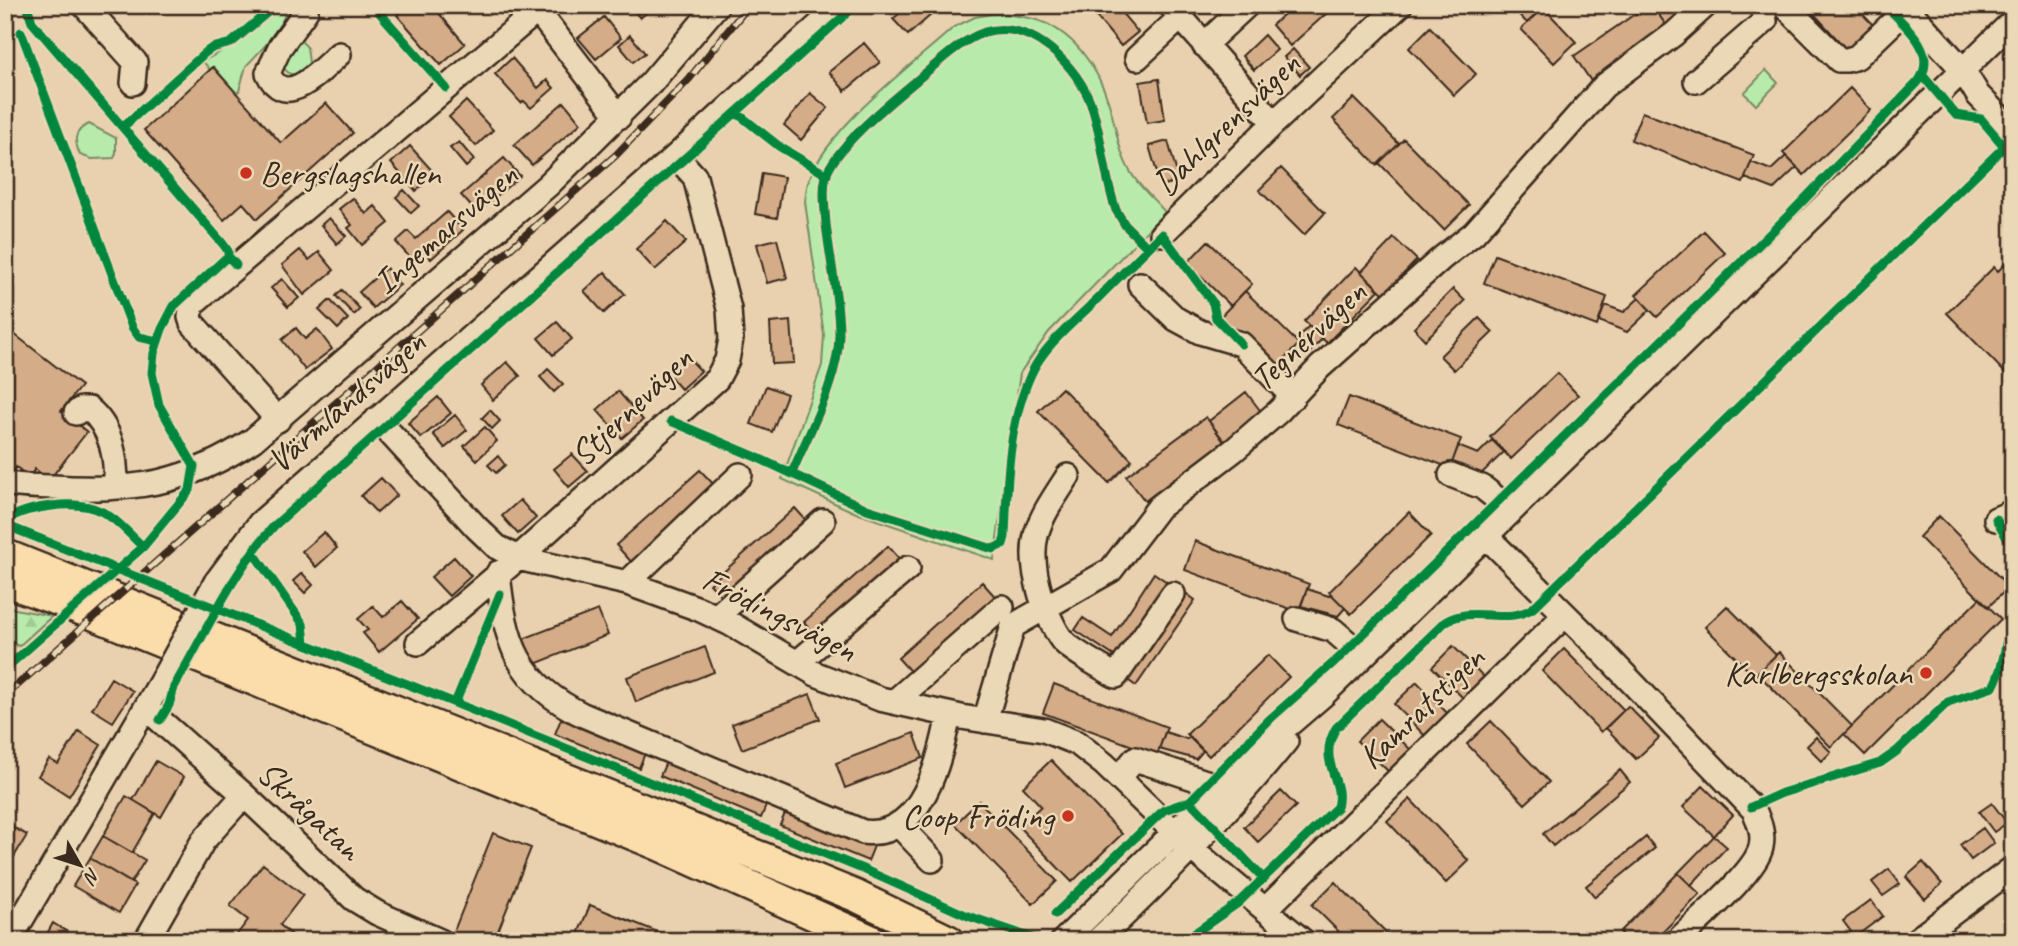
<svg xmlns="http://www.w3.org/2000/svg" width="2018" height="946" viewBox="0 0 2018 946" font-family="Caveat,sans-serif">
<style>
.green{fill:#b8ebab;stroke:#7a8a64;stroke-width:2}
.forest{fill:url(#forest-firs);stroke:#7a8a64;stroke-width:2}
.building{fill:#d4ac88;stroke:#3b2a1e;stroke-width:2}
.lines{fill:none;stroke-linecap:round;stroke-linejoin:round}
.minor-casing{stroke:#3b2a1e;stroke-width:28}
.major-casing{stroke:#3b2a1e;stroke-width:35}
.minor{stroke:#ebd8b6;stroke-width:23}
.major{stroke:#fbddab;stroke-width:30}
.rail-casing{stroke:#3b2a1e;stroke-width:8}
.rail{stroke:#ebd8b6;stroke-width:5;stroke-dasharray:16;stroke-linecap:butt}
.minor-bridge-casing{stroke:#3b2a1e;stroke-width:28;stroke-linecap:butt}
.minor-bridge{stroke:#ebd8b6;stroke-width:23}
.cycleway-casing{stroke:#ebd8b6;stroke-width:13}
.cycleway{stroke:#00873e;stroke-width:9}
.poi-dot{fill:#c8321e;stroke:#ebd8b6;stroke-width:2.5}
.labels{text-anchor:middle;stroke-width:5;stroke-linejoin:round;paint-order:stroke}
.street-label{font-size:35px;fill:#3b2a1e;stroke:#ebd8b6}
.poi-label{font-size:35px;fill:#3b2a1e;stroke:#ebd8b6;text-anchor:end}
</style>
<defs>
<pattern id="forest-firs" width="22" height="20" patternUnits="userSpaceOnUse" patternTransform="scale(1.75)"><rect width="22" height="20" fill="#b8ebab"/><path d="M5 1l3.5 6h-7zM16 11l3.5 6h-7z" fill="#9fca93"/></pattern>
</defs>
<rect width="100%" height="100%" fill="#e9d1af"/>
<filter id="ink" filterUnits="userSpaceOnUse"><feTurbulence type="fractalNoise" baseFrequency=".0143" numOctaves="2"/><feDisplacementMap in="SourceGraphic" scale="14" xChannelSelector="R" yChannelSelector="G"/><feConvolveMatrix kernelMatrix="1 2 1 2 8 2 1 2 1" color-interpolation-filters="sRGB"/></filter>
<g filter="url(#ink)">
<path class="green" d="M282 7 286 11 278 32 246 66 239 91 236 93 214 67 210 70 203 61 241 41Z
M996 13C1008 15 1021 16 1033 19 1072 29 1098 67 1109 104 1116 126 1118 151 1130 171 1138 186 1154 199 1165 212L1049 332 1020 373 994 560 856 513 782 479 822 365 824 335 805 202C806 195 806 187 809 180 829 126 911 66 954 27L975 17Z
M299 39 307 47 309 63 300 74H290L282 67 285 53Z
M1766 70 1778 83 1756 105 1744 93Z
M89 124 116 138V153L114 158 92 159 80 155C74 141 73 131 89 124Z"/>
<path class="forest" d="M5 605 15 609 52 616 19 646 5 641Z"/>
<path class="building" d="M408 5H432L465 44 441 65 397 15Z
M629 5H656L640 18Z
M909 5H939L940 7 908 35 893 19Z
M1104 5H1115L1138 32 1121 46 1094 14Z
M1294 5H1320L1327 13 1290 46 1272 25Z
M1510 5H1546L1527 23Z
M1648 5H1652L1668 28 1591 81 1574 56Z
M1652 5H1694L1666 25Z
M1806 5H1854L1873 25 1847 50Z
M1544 8 1576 42 1554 63 1521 29Z
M604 17 621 38 596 59 578 38Z
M1430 27 1476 74 1454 95 1409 48Z
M630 35 645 53 633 62 619 45Z
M1264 35 1277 50 1254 70 1242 56Z
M864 43 880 62 845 91 829 72Z
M1293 49 1309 67 1300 75 1284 57Z
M512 58 538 88 547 80 554 88 531 108 524 101 521 103 495 74Z
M213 67 281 143 326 103 353 133 257 219 243 203 224 220 144 130Z
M1159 79 1165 120 1147 123 1140 82Z
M1850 88 1871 110 1804 175 1783 153Z
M810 93 828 108 801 140 784 125Z
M1354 98 1399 144 1377 165 1333 119Z
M466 101 493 130 476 146 449 117Z
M564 102 581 123 532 165 514 145Z
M1642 112 1754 155 1743 183 1631 140Z
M1404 139 1469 205 1444 230 1379 163Z
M1168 141 1179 181 1161 186 1149 146Z
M459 142 474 160 466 167 450 148Z
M410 146 435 174 416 191 391 163Z
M1786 156 1797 167 1774 189 1745 178 1751 162 1771 170Z
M504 158 520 176 477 213 461 195Z
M1281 168 1325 213 1304 235 1259 190Z
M762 173 784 177 777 218 755 214Z
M404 190 419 206 411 213 396 197Z
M353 198 366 214 375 206 389 223 362 245 348 228 352 225 339 209Z
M447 212 463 230 431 259 424 251 413 261 396 242 408 231 416 239Z
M329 218 346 236 337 244 321 225Z
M667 221 686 242 655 270 636 249Z
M1704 231 1725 253 1657 317 1636 295Z
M1394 238 1417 260 1384 294 1361 272Z
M777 239 787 278 767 283 757 244Z
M1208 241 1252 284 1231 306 1187 263Z
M300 250 309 260 319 252 334 270 304 295 282 265Z
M1495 255 1607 297 1597 326 1484 283Z
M2013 256V381L1947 313 1994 267 1998 271Z
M1356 267 1379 290 1327 343 1304 321Z
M386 268 400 285 373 308 359 292Z
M605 272 625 294 604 313 584 291Z
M282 279 299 298 288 307 271 288Z
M1453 289 1465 301 1425 340 1414 328Z
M342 290 360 309 354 315 336 296Z
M1245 291 1299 344 1274 370 1220 317Z
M1639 298 1650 310 1627 332 1599 321 1605 305 1624 312Z
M330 300 348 319 338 329 319 310Z
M1479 318 1493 332 1454 370 1440 356Z
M791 321 794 363 772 364 770 323Z
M557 322 572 339 553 355 538 338Z
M1309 326 1322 339 1309 353 1295 340Z
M5 327 81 386 61 411 87 432 49 480 35 469 29 477 16 467 13 472 5 466Z
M296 328 305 339 317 329 332 349 305 370 282 340Z
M685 354 701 371 681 389 666 372Z
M507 362 520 376 493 400 481 385Z
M548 369 563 384 554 392 540 377Z
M1557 373 1578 395 1511 459 1490 437Z
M766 386 787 394 772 432 751 424Z
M1062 388 1132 460 1109 483 1038 411Z
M618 391 643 420 622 438 597 410Z
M1246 392 1266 418 1228 446 1209 421Z
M438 397 451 413 421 438 408 423Z
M1349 397 1461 439 1450 468 1338 425Z
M490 410 500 421 492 429 482 418Z
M455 415 467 430 445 448 433 434Z
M1206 417 1224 442 1145 501 1126 476Z
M485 427 497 441 477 460 464 446Z
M1492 440 1504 452 1481 474 1452 463 1458 446 1478 454Z
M572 454 588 471 569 487 554 469Z
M498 456 505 465 496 473 488 465Z
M700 470 718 489 634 565 616 545Z
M381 478 397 495 377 513 361 496Z
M520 500 536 518 518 534 502 516Z
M795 508 812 527 728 603 710 584Z
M1409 512 1431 535 1351 614 1329 592Z
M1939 516 2009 587 1988 607 1919 537Z
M324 532 337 548 316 567 302 551Z
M1195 541 1309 584 1298 612 1185 570Z
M888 546 906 566 821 641 804 622Z
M454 557 471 576 449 596 431 577Z
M302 573 313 585 305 593 293 581Z
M1154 573 1167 582 1117 658 1075 630 1083 618 1112 637Z
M982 582 1000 602 916 678 898 658Z
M1307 589 1329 596 1331 594 1345 608 1338 616 1301 606Z
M1183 591 1195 600 1136 686 1125 678Z
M1980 598 2001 619 1865 755 1844 734Z
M402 601 418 619 379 652 363 633 368 630 358 619 373 606 383 617Z
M1727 606 1776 655 1754 676 1705 627Z
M598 610 608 635 530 666 520 640Z
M1453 646 1487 680 1466 701 1432 667Z
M705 647 714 672 636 702 627 677Z
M1564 649 1624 710 1601 732 1542 671Z
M1779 652 1852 726 1831 747 1757 673Z
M1268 655 1289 677 1209 756 1187 734Z
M111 678 133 691 113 722 92 709Z
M1417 682 1450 716 1427 738 1394 704Z
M1054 684 1167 727 1157 755 1043 713Z
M810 694 820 719 742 749 732 724Z
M1628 706 1659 738 1636 759 1606 728Z
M561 719 645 753 639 768 555 734Z
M1379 719 1412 751 1390 773 1357 741Z
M1491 721 1549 782 1525 804 1467 744Z
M79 731 101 745 69 796 38 776 49 759 58 764Z
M1165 732 1187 739 1189 737 1203 751 1196 759 1159 749Z
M914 733 923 758 845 788 836 763Z
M1816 737 1831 752 1822 761 1807 746Z
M1051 760 1122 834 1072 882 1019 827 1041 806 1023 787Z
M156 761 184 777 161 817 133 800Z
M666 762 767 803 761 818 660 776Z
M1620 770 1630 782 1553 846 1543 834Z
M1703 786 1733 815 1714 836 1683 807Z
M1281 791 1296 806 1258 842 1244 827Z
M126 796 155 813 132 853 103 836Z
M1410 799 1469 861 1446 883 1387 821Z
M979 801 1057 881 1033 904 955 824Z
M1992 803 2007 823 1994 832 1979 812Z
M786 811 874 846 868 861 780 825Z
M5 823 27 835 5 872Z
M1983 828 1994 843 1971 860 1960 845Z
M493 833 531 848 494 941H464L452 936Z
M103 836 145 860 131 883 90 858Z
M1714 836 1727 847 1691 885 1678 873Z
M1646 837 1655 848 1595 897 1586 886Z
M90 858 135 885 119 913 73 886Z
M1923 862 1942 884 1925 899 1906 877Z
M263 864 303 895 280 925 299 941H232L248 920 230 906Z
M1889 869 1900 884 1883 896 1872 882Z
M1678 873 1700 894 1654 941H1629L1620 932Z
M1335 882 1392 938 1390 941H1348L1312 905Z
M1871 900 1883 916 1855 937 1843 921Z
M590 905 663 934 660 941H575Z
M53 923 82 941H43Z"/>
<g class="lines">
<defs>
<path id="minor" d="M84 5 135 62 133 83
M533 5 619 117
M1170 5 1274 123
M1784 5 1839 60H1847L1857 57 1907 9
M1904 5 1963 70 1978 95 2013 131
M306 11 280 47 268 73C285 112 321 70 339 54
M1204 45 1247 5
M1137 58 1180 18
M1696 81 1765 21 1762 5
M1162 234 1274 123 1400 5
M1140 284 1176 319 1200 332 1241 344 1293 397
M76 413 81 409H89C112 428 116 457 116 486
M377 419 477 528 497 547 518 558 627 583 699 609 729 623 816 674 880 699 961 717 1044 730 1077 743 1104 764 1192 849 1303 941
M278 420 192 323 190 317 192 304 537 11
M1451 475 1482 487 1511 510
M1068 476C1038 522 1024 540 1041 596 1046 610 1053 628 1062 640 1070 650 1103 668 1116 676L1173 594
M5 483C20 487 38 486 53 487 132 492 187 484 253 440L548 185 651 83 717 5
M1996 519 2013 512
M1486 536 1599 648 1754 810C1759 822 1764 833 1761 847 1756 872 1697 921 1677 941
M498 573C505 643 517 683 583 715L863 832C923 840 940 758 949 715
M216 582 260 523 676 156 841 5
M627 583 740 475
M716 617 823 521
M1297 619 1333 630 1363 656
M418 643 518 558 717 379 727 360 731 339 729 309 695 177 676 156
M797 663 908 568
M894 702 1002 607
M146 708 244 795 354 899 377 913 440 941
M985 721 1013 626 1111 570 1159 507 1234 450 1279 411 1320 367 1442 258 1474 233 1604 86 1674 34 1706 5
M1119 778 1135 759 1209 783
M898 824 932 860
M1266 909 1565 615
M9 941 162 680
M146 941 203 841 244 795
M1063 941 1258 751 1323 695 2013 21
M1097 941C1164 878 1228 813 1286 741
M1915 941 2013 868"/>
<path id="major" d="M5 555 679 824 856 896 949 941
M5 581 61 601 657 844 872 941"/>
</defs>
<use href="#minor" class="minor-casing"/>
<use href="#major" class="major-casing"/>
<use href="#minor" class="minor"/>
<use href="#major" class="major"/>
<defs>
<path id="rail" d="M5 696 616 155 689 79 749 5"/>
</defs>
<use href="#rail" class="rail-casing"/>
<use href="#rail" class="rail"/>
<defs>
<path id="minor-bridge" d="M162 680 216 582"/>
</defs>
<use href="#minor-bridge" class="minor-bridge-casing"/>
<use href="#minor-bridge" class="minor-bridge"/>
<defs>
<path id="cycleway" d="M27 5 32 22 223 244 228 251V256
M376 5 379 12 446 88
M21 32 132 327 139 337 157 341
M1923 76 1956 115 1981 119 2004 146
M737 113 780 147 827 175
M123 127 206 52 212 48 231 43 276 5
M671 421 756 457 867 509 993 549 1003 544 1005 537C1007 484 1008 424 1031 374 1043 348 1069 326 1090 306 1114 282 1138 258 1162 234L1213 303 1216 318 1241 344
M792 473C809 431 839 380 839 334 839 298 830 260 826 224 825 208 822 191 826 176 835 147 892 101 916 81 937 64 959 41 985 32 1031 18 1079 67 1092 107 1103 140 1104 177 1116 210L1125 225 1148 248
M5 521C19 511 36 508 52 506 99 500 112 516 143 547
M5 525 455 703 865 870 968 916 1041 941
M253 552 303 624 305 643
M5 669 143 547 190 490 194 466 159 405 152 373 154 353 162 329 174 306 228 256 236 265
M455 703 500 594
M160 720 169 705 174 687C205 634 233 571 274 526L856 5
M1190 801 1264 879
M1751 807 1782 793 1880 763 1897 751 1948 702 1993 687C2009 658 2017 576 2009 543 2006 535 2001 527 1996 519
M1055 914 1164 810 1190 801 1270 719 1341 656 1792 212 1918 82C1940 51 1905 26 1885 5
M1183 941 1238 903 1337 807C1345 779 1316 762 1336 728L1445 622C1473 604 1506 626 1533 608L2013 138"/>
</defs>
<use href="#cycleway" class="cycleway-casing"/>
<use href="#cycleway" class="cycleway"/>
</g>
</g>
<g class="poi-dot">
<circle cx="246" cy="173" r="7"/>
<circle cx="1926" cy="673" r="7"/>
<circle cx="1068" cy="816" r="7"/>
</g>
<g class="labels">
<g class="street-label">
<text transform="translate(1226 123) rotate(-44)" y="12">Dahlgrensvägen</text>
<text transform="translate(445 228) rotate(-41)" y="12">Ingemarsvägen</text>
<text transform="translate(1308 335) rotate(-43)" y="12">Tegnérvägen</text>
<text transform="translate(346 401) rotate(-41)" y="12">Värmlandsvägen</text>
<text transform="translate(631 406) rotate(-44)" y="12">Stjernevägen</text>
<text transform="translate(780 614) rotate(27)" y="12">Frödingsvägen</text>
<text transform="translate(1421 707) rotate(-44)" y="12">Kamratstigen</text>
<text transform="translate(310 810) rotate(43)" y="12">Skrågatan</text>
</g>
<g class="poi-label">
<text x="260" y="185" text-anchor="start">Bergslagshallen</text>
<text x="1912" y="685">Karlbergsskolan</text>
<text x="1054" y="828">Coop Fröding</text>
</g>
</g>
<rect width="2018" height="946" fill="none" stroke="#ebd8b6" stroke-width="28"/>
<rect x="14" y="14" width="1990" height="918" fill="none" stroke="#3b2a1e" stroke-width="2.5" filter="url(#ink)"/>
<g transform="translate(80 865) rotate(129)" stroke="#ebd8b6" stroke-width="5" paint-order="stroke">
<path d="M0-5L12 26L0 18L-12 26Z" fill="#3b2a1e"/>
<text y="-10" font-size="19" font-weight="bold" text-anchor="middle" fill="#3b2a1e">N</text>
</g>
</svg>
